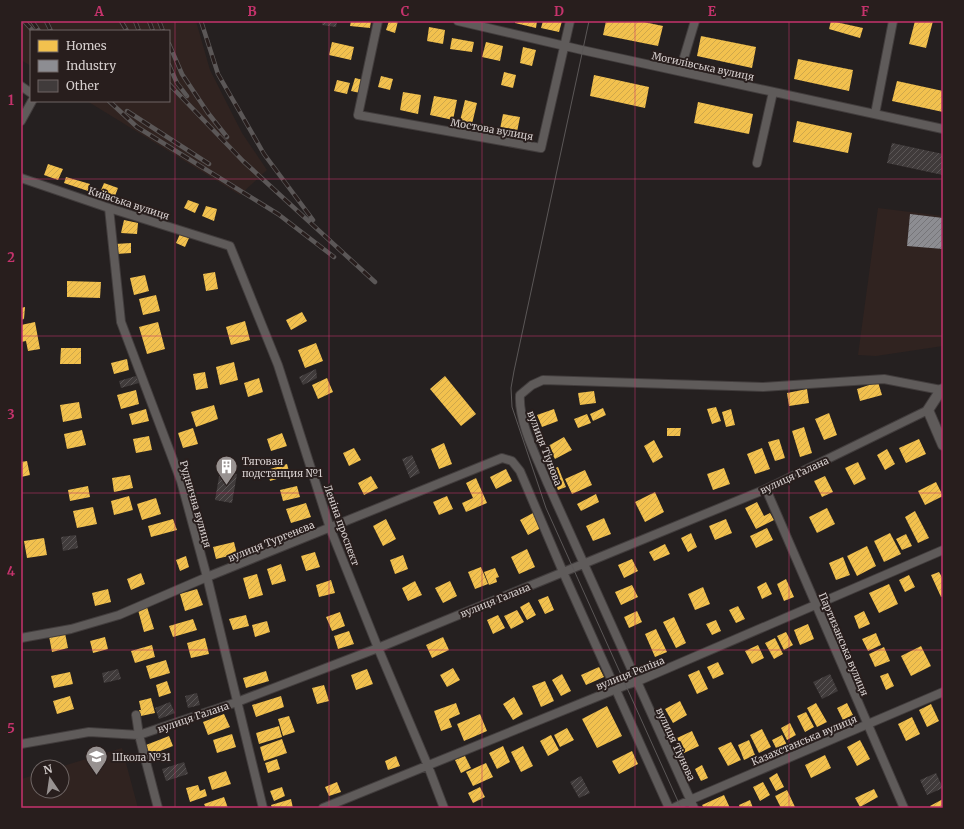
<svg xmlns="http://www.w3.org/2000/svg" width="964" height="829" viewBox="0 0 964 829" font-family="Merriweather,serif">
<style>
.built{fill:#302320}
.homes{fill:url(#homes-hatch)}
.industry{fill:url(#industry-hatch)}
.building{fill:url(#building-hatch)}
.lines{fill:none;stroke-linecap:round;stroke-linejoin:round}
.minor-casing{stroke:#423d3d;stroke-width:10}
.tertiary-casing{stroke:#423d3d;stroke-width:12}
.minor{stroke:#5f5b5a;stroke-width:8}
.tertiary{stroke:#5f5b5a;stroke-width:10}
.tram{stroke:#5b5757;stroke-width:1}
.rail-casing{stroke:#5b5757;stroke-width:4.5}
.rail{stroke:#281e1d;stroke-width:3;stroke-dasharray:9;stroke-linecap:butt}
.grid{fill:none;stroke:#c5336c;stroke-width:1;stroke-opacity:0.55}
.labels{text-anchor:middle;stroke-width:4;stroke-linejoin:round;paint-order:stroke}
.street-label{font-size:10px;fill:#d6cfce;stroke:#281e1d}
.poi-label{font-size:10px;fill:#d6cfce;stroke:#281e1d;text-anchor:start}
.neatline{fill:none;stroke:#c5336c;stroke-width:1.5}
.grid-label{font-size:13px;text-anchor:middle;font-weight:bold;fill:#c5336c}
</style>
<defs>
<pattern id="homes-hatch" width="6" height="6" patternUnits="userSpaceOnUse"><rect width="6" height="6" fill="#f2c14e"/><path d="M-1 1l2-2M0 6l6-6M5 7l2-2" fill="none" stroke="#cea74b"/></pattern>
<pattern id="industry-hatch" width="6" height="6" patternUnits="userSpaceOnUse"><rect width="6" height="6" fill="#8d8d92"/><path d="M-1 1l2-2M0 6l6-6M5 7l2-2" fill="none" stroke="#767579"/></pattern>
<pattern id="building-hatch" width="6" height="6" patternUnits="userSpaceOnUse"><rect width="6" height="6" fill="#403b3b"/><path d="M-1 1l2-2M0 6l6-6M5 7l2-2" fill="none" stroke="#5b5656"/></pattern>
</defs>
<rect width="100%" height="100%" fill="#252020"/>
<path class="built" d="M21 21H196L210 70 242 133 267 170 240 195 87 101H169V31H31V66L21 60Z
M878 208 943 216V346L876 356 858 355Z
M122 748 138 808H21V779L38 774V791H62V767H60Z"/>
<path class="homes" d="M351 21H371L370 28 350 26Z
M389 21H398L395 33 386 30Z
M515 21H537L536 28 515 23Z
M543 21H562L559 32 541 28Z
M606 21H639L663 26 658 46 603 35Z
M831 21 863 28 860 38 829 29Z
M915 21H933L926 48 909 44Z
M429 27 445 30 443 44 427 41Z
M701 36 756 47 752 68 697 56Z
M452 38 474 42 472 52 450 49Z
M332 42 354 47 351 60 329 55Z
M486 42 503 46 500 61 482 57Z
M523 47 536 50 532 66 520 63Z
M798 59 853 70 849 91 794 79Z
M504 72 516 75 513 88 501 85Z
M594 75 649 87 645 108 590 96Z
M381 76 393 79 390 90 378 87Z
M355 78 363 80 360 93 351 91Z
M337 80 350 83 347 94 334 91Z
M897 81 943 91V112L892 101Z
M403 92 421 95 418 114 400 110Z
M434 96 457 100 453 120 430 115Z
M465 100 477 103 472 124 460 121Z
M698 102 753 114 749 134 694 123Z
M503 114 520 117 516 137 499 134Z
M797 121 852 133 848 153 793 142Z
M48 164 63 169 58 180 44 175Z
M66 177 90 184 88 191 64 183Z
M104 183 118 188 113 201 99 195Z
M188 200 199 204 195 213 184 208Z
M206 206 217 209 214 221 202 216Z
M124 220 138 223 137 234 121 233Z
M180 234 189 238 185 247 176 243Z
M131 243V253L116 254 115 244Z
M215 272 218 289 206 291 203 274Z
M145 275 149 291 134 295 130 278Z
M67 281 101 282 100 298 67 297Z
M156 295 160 311 143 315 139 299Z
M25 307 24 319 21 320V308Z
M302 312 307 321 291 330 286 320Z
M245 321 250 340 231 345 226 327Z
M35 322 40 349 28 351 26 341 21 342V325Z
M158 322 165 349 147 354 139 327Z
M316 343 323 361 305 368 298 350Z
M61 348H81V364H60Z
M127 359 129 370 114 374 111 363Z
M234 362 238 380 220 385 216 367Z
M205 372 208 388 196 390 193 374Z
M445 376 476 414 461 426 430 389Z
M259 378 263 392 248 397 244 383Z
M327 378 333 392 318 399 312 385Z
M878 382 882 395 860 401 857 389Z
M807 389 809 403 789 406 787 393Z
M136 390 139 404 121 409 117 395Z
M594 391 596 403 580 405 578 393Z
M79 402 82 418 63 422 60 405Z
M214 405 218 419 196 427 191 412Z
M716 407 721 421 712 424 707 409Z
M603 408 606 415 593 421 590 414Z
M146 409 149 421 132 425 129 414Z
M554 409 558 421 542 427 537 415Z
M731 409 735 425 726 427 722 412Z
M829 413 837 435 824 440 815 419Z
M587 414 591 423 578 428 574 419Z
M804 427 812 453 800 457 792 431Z
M193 428 198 444 183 448 178 433Z
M667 428H681L680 436H667Z
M82 430 86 445 67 449 64 434Z
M282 433 287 446 271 451 267 439Z
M149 436 152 450 136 453 133 439Z
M564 437 572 450 555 459 548 446Z
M779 439 785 458 775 461 768 442Z
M919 439 926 454 906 463 899 448Z
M654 440 663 457 653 463 644 446Z
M444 443 452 464 439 469 431 449Z
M354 448 361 460 349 466 343 453Z
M762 448 770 469 755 474 747 454Z
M887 449 895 464 885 470 877 455Z
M27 461 30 475 21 477V462Z
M858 462 866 479 854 485 845 468Z
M287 464 290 475 270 481 267 470Z
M558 467 566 487 558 490 550 470Z
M724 468 730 484 713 490 707 474Z
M506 469 512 481 496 489 490 477Z
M585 470 592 485 572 494 565 479Z
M130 475 133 488 114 492 112 478Z
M371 476 378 488 364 495 358 483Z
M825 476 833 492 822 497 814 481Z
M476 478 487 503 466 512 462 503 473 498 466 483Z
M936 482 943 496 925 505 918 491Z
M88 486 90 497 70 501 68 490Z
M297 486 300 497 283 501 280 490Z
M655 492 664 512 645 522 635 502Z
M596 494 599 502 581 511 577 504Z
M129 496 133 510 114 515 111 501Z
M447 496 453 509 439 515 433 502Z
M156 498 161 514 142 520 137 504Z
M757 502 764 516 770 513 774 520 756 529 745 508Z
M306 503 311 517 291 523 286 509Z
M93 507 97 524 77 528 73 511Z
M827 508 835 524 817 533 809 517Z
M915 511 929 538 918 543 905 517Z
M533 513 541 528 528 535 520 520Z
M604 518 611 534 593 541 586 526Z
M173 519 177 530 151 537 148 526Z
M386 519 396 539 383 546 373 526Z
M726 519 732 533 715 540 709 526Z
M767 528 773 540 756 548 750 536Z
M691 533 697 547 688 552 681 538Z
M890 533 901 554 884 562 874 541Z
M906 534 912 546 902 550 896 539Z
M44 538 47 555 27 558 24 541Z
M234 542 237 554 216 559 213 547Z
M665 544 670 554 654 561 649 552Z
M867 546 876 566 857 576 847 556Z
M527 549 535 567 519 574 511 557Z
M315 552 320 567 306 571 301 556Z
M403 555 408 569 395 574 390 560Z
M186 556 189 567 180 571 176 560Z
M843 557 850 575 836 580 829 563Z
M632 559 638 571 624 578 618 565Z
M281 564 286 581 272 585 267 569Z
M481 567 488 584 475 589 468 572Z
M495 568 499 577 496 578 497 582 489 585 484 572Z
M939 572 943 579V596L941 597 931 575Z
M141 573 145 584 131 590 127 579Z
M257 574 263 595 249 599 243 578Z
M909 575 915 587 905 592 899 580Z
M786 579 794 597 784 601 777 584Z
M331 580 335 593 319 597 316 585Z
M415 581 422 595 408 601 402 588Z
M450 581 457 596 443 603 435 588Z
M766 582 772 594 762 599 757 587Z
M889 584 898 604 879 613 869 593Z
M632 585 638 597 621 605 615 592Z
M703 587 710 604 695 610 688 594Z
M108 589 111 602 95 606 92 593Z
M197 589 203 605 185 611 180 594Z
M548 596 554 610 545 614 538 600Z
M529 602 536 615 527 620 520 607Z
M738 606 745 619 736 623 729 610Z
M147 607 154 629 144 632 138 610Z
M517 610 524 622 511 629 504 616Z
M637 611 642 622 629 628 624 617Z
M864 611 870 624 859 629 854 616Z
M340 612 345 626 332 631 326 617Z
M246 615 249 626 233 630 229 619Z
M498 615 505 628 493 634 487 620Z
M674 617 686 643 676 648 663 622Z
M193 619 197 630 173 637 169 626Z
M716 620 721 631 712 635 706 624Z
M267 621 270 632 255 637 252 625Z
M808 624 814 639 800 645 794 630Z
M656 629 667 652 655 657 645 634Z
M349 631 354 644 338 649 334 636Z
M786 632 793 645 784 650 777 636Z
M65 633 68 648 52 652 49 636Z
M876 633 881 645 868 651 862 639Z
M105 637 108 649 93 653 90 641Z
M443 637 449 650 432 658 426 645Z
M205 638 209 654 191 658 187 643Z
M775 638 783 654 774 659 765 643Z
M152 645 155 657 135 663 131 651Z
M758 645 764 658 752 664 745 651Z
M921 646 931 666 911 676 901 656Z
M884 647 890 661 875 667 869 654Z
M166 660 170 673 150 679 146 666Z
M718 662 724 674 713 679 707 667Z
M599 667 604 677 586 685 581 675Z
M453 668 460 680 447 687 440 675Z
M367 669 373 684 356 690 351 675Z
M699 670 708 689 697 694 688 675Z
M266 671 269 681 246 688 243 678Z
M70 672 73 684 54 688 51 676Z
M888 673 894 686 886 690 880 676Z
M562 674 571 691 561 696 552 680Z
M167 681 171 693 159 697 156 685Z
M545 681 554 701 541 707 532 686Z
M324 685 329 701 317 704 312 688Z
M70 696 74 709 57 714 53 701Z
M281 696 284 707 256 717 252 705Z
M514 697 523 714 513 720 503 704Z
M151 698 155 713 141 716 139 710H141L139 701Z
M680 701 687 715 673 723 665 709Z
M456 703 460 714 449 719 452 727 441 731 434 711Z
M816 703 827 722 817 727 807 708Z
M847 703 853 715 843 720 837 708Z
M931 704 939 721 927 727 919 710Z
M607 706 622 736 597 748 582 719Z
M806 712 814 727 805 732 797 716Z
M224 714 230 727 208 735 203 722Z
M480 714 487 731 464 741 457 724Z
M289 716 295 732 283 736 278 719Z
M912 717 920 734 906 741 898 724Z
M790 723 796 735 787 740 781 728Z
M279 726 282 737 259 744 256 733Z
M567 728 574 740 560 747 554 735Z
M762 729 771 747 759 753 750 735Z
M692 731 699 746 684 753 677 738Z
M232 734 236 747 217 753 213 740Z
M551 735 559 750 548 756 540 741Z
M782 735 787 745 777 750 772 740Z
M169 736 173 746 150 755 146 745Z
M282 739 287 753 264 761 260 747Z
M749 740 755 755 744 760 738 745Z
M860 740 870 759 857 766 847 747Z
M731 742 741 760 728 766 718 748Z
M503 746 510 762 497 769 489 753Z
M523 746 533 766 521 772 511 752Z
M632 751 638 764 619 774 612 761Z
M825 755 831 768 811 778 805 765Z
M396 756 400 766 388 770 385 761Z
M465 756 471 768 461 773 455 760Z
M277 759 280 769 268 773 265 763Z
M486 763 493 777 473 786 466 772Z
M702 765 708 778 701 781 695 769Z
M226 771 231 784 212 790 208 777Z
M777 773 784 787 776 791 769 778Z
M337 782 341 792 329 796 325 787Z
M763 782 770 795 760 801 753 787Z
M198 785 200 791 205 789 207 796 190 802 186 788Z
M282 787 285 796 274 801 270 791Z
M480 787 485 797 473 803 468 793Z
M874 789 878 797 860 807 855 798Z
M787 790 795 807 781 808 775 796Z
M724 795 730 808H704L702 805Z
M224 797 228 808H206L204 804Z
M291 799 293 808H272L271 805Z
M943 799V808H931L930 806Z
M750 800 753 808H740L739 805Z"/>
<path class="industry" d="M910 214 943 218V249L907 246Z"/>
<path class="building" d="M323 21H337L336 27 322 25Z
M892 143 943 154V175L887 163Z
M316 369 317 378 303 385 299 377Z
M136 376 139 383 121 388 119 381Z
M412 455 420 473 410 478 402 459Z
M220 471 237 474 232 503 215 500Z
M76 535 78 548 63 551 61 537Z
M118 669 121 679 104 683 102 673Z
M830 674 838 691 822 699 813 682Z
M197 693 200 705 188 708 185 696Z
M170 702 175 713 159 719 155 708Z
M184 762 188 774 166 781 162 769Z
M936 773 943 788 927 795 920 780Z
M581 776 590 793 579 798 570 782Z"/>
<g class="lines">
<defs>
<path id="minor" d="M378 21 358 115 541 148 570 21
M458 21 582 50 943 129
M680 71 695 21
M21 86 31 93
M875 114 893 21
M21 121 32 101
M757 163 773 92
M21 178 109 208 230 246 278 365 330 528 378 648 428 766 444 808
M109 208 121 322 181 481 207 577 263 808
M766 489 904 808
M21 638 71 629 119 615 207 577 502 458 512 461 520 471 563 572 669 808
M136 715 139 735 158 808
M21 744 89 732 139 735 237 702 378 648 766 489 928 410
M323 808 626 685 636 682 943 550
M673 808 690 800 943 692
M694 808 547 482C537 458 518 421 520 395L532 385 543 380 763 387 884 379 941 390"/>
<path id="tertiary" d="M943 389 941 390 928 410 943 445"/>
</defs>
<use href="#minor" class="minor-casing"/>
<use href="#tertiary" class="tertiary-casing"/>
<use href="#minor" class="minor"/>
<use href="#tertiary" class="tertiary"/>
<path class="tram" d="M589 21 514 371 511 388 512 407 546 508 681 808"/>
<defs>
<path id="rail" d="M24 21 33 31
M32 21 39 31
M46 21 51 31
M121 21 127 31
M135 21 139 31
M149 21 153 31
M159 21 163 31
M201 21 218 74 264 154 313 220
M169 44 182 74 208 113 227 137
M169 65 177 83 187 96
M169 84 243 161 375 282
M109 101 137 127 278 214 334 257
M127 111 209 164"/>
</defs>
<use href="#rail" class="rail-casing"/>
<use href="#rail" class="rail"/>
</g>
<path class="grid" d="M175 21V808M329 21V808M482 21V808M635 21V808M789 21V808M21 179H943M21 336H943M21 493H943M21 650H943"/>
<defs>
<symbol id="building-pin" viewBox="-11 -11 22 30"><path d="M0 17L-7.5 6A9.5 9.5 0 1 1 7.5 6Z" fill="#989291" stroke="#281e1d"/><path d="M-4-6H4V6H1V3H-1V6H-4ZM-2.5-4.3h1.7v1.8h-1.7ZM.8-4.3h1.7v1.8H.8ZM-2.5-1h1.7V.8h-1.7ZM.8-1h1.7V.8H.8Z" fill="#fff"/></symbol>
<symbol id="school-pin" viewBox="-11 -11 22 30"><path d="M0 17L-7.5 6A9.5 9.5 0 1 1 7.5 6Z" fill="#989291" stroke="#281e1d"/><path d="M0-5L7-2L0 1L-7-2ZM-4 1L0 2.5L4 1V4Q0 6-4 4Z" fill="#fff"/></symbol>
</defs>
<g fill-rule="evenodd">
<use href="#building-pin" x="214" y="454" width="25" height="34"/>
<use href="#school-pin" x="84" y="744" width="25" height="34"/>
</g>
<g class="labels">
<g class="street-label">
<text transform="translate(703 66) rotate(12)" y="4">Могилівська вулиця</text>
<text transform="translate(492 129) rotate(10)" y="4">Мостова вулиця</text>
<text transform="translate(129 203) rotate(18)" y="4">Київська вулиця</text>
<text transform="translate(545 448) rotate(69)" y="4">вулиця Тіунова</text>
<text transform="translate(794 475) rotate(-25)" y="4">вулиця Галана</text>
<text transform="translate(196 504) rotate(74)" y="4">Руднична вулиця</text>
<text transform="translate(342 525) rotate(70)" y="4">Леніна проспект</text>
<text transform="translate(271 541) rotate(-22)" y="4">вулиця Тургенєва</text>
<text transform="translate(495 600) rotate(-22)" y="4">вулиця Галана</text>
<text transform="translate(844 644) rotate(67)" y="4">Партизанська вулиця</text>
<text transform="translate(630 673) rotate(-22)" y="4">вулиця Рєпіна</text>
<text transform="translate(193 717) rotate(-19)" y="4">вулиця Галана</text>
<text transform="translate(804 740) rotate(-23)" y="4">Казахстанська вулиця</text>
<text transform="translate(676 744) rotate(65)" y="4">вулиця Тіунова</text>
</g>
<g class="poi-label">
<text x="242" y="465">Тяговая<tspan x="242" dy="12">подстанция №1</tspan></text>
<text x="112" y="761">Школа №31</text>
</g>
</g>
<rect width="964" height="829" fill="none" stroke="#281e1d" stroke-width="44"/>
<rect x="30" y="30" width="140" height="72" fill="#281e1d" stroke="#6e6564"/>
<rect x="38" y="40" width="20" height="12" fill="#f2c14e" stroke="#6e6564"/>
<text x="66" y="50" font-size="12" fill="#d6cfce">Homes</text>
<rect x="38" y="60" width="20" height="12" fill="#8d8d92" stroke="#6e6564"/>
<text x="66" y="70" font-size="12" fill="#d6cfce">Industry</text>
<rect x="38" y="80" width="20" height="12" fill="#403b3b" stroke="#6e6564"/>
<text x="66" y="90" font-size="12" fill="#d6cfce">Other</text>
<g transform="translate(50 779) rotate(347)"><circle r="19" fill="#281e1d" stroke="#6e6564"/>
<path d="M0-3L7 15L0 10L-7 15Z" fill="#989291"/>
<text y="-6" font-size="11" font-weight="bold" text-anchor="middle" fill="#d6cfce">N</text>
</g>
<rect x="22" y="22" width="920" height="785" class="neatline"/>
<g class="grid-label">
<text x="99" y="16">A</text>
<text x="252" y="16">B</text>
<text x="405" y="16">C</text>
<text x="559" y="16">D</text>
<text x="712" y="16">E</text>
<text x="865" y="16">F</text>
<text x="11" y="105">1</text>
<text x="11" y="262">2</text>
<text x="11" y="419">3</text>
<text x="11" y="576">4</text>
<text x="11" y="733">5</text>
</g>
</svg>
